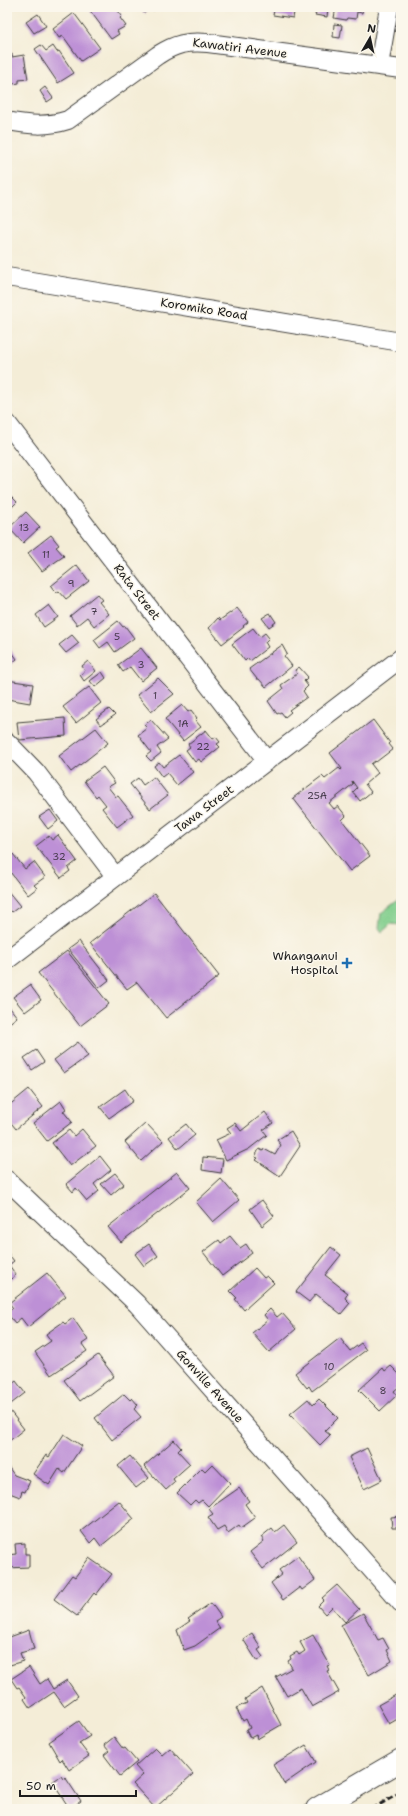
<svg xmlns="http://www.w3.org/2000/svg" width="408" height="1816" viewBox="0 0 408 1816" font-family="'Shantell Sans',sans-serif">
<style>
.green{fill:#81ce8c;stroke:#4e7554}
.building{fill:#bd90d6}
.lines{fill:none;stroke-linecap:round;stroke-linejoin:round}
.minor-casing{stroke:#3c3b38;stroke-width:20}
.secondary-casing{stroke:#3c3b38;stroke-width:24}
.minor{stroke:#fff;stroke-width:18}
.secondary{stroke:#fff;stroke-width:22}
.rail{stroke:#1c1c1c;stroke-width:3;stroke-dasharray:6 3;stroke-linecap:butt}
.poi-dot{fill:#1f6fb2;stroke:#fbf7ec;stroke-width:1.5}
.labels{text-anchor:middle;stroke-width:3;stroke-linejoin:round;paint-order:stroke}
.number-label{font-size:10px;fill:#44394a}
.street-label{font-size:12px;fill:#1c1c1c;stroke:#fbf7ec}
.poi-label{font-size:12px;fill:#1c1c1c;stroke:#fbf7ec;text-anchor:end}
</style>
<rect width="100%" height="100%" fill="#fbf7ec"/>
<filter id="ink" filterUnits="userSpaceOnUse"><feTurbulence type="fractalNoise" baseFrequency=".025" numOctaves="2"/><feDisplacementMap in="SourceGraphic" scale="8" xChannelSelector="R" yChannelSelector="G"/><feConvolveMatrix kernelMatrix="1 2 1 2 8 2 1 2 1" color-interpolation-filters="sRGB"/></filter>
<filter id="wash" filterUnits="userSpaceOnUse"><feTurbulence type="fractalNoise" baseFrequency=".012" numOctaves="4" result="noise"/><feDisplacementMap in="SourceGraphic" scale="16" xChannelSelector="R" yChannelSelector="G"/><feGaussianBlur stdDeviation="0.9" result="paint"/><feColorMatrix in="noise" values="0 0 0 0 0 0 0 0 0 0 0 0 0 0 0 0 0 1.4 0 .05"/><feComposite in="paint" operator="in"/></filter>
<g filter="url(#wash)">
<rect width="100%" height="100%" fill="#f4edd7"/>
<path class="green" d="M401 898V925L391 924 382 932 379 928 381 913Z"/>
<g id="blocks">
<path class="building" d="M89 7H112L113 9 115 7 122 16 120 18 126 26 117 31 119 34 111 39 88 8Z
M136 7H159L153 11 151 8 144 13 142 10 139 11Z
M275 7H295L293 18 273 15Z
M304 7H328L327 17 315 15 316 13 304 11Z
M336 7H363L362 13 357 12 356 19 347 18 346 20 334 18Z
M74 13 100 48 81 61 63 36 59 38 53 29Z
M38 14 46 26 34 33 26 22Z
M334 24 342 25 340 38 333 37Z
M41 45 46 51 53 46 57 52 59 51 74 73 58 83 35 49Z
M7 54H12V57L24 55 28 79 19 80V83L7 85Z
M45 87 53 98 47 102 40 91Z
M7 492 17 502 7 512Z
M26 512 40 527 23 543 9 528Z
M51 535 59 545 56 547 64 556 42 571 28 553Z
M77 565 89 581 66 599 59 591 56 593 51 586Z
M97 594 102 600 99 602 109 614 94 626 87 617 77 625 70 616Z
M49 605 58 617 44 627 36 615Z
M237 608 248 622 243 626 244 627 222 644 209 628 218 618 220 620Z
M270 613 276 622 269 627 262 618Z
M118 621 123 627 125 626 134 638 115 652 108 642 100 648 94 640Z
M253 628 260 637 265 633 269 638 265 642 268 647 250 661 248 658 245 661 232 644Z
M72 635 79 643 66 653 59 645Z
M7 645 17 659 7 667Z
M282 645 287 654 284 656 292 666 266 687 259 679H257L249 669Z
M141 648 157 668 141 681 130 667 123 672 118 665Z
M88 661 96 671 84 681 80 675 85 671 82 666Z
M299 667 308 677 304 681 308 686 303 691 307 697 289 710 291 712 285 717 281 712 277 714 268 701 283 689 281 685 297 674 295 670Z
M102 672 106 678 95 687 90 681Z
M158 678 174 694 151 712 137 695Z
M7 680 33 684 30 703 7 699Z
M89 687 101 703 76 723 63 707Z
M182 705 188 712 191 710 197 718 195 720 201 727 183 741 165 719Z
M109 709 115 715 101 725 96 719Z
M65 718 66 736 19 740 17 722Z
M151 720 168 739 157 747 161 753 151 761 146 756 151 752 138 735 147 728 144 725Z
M373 720 390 743 389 744 393 749 376 762 375 761 371 764 378 773 365 784 371 792 360 801 353 792 357 788 352 781 353 784 329 803 334 809 338 806 346 816 342 820 370 856 350 871 293 798 322 776 325 779 339 768 341 770 342 769 330 753Z
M96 728 108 743 71 772 59 756Z
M206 730 213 739 216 737 220 742 217 744 220 747 201 762 199 759 195 762 186 750 190 747 188 744Z
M179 755 193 772 177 785 167 773 162 777 154 766 159 762 163 767Z
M103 767 115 783 108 787 116 797 118 796 133 815 117 827 102 808 106 805 98 795 96 797 84 781Z
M154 777 168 795 150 809 130 784 138 778 143 785Z
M50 810 58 821 48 829 39 817Z
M58 835 77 861 68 868 70 871 61 878 36 846 49 836 52 840Z
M13 854 25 869 34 862 45 877 34 885 37 888 28 895 7 868V858Z
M7 890 20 906 12 912 8 908 7 909Z
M154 893 219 976 166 1018 137 982 127 989 90 943Z
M79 941 109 980 99 988 68 949Z
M67 951 109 1004 80 1026 38 973Z
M30 985 41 1000 25 1012 13 997Z
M7 1004 17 1017 7 1025Z
M78 1042 88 1056 64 1073 54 1060Z
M36 1050 44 1062 32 1070 24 1058Z
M29 1089 43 1107 16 1129 7 1118V1107Z
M125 1089 133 1101 109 1118 100 1107Z
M61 1101 66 1109 63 1111 72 1122 47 1141 33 1123Z
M265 1112 273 1123 263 1130 267 1135 249 1149 226 1160 216 1140 231 1133 227 1128 235 1123 241 1131Z
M146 1123 163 1141 141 1161 125 1142Z
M186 1124 195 1135 178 1149 169 1137Z
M82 1129 96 1146 70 1166 52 1143 69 1130 74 1136Z
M291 1131 300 1146 280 1176 256 1160 258 1158 255 1157 259 1149 263 1151 264 1149 275 1155 281 1145 277 1140Z
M100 1156 111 1170 94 1184 99 1191 87 1201 76 1188 73 1192 66 1184Z
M203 1157 223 1159 221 1173 202 1170Z
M177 1172 190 1188 121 1242 108 1227Z
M115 1173 124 1184 111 1195 101 1184Z
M221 1179 239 1200 213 1222 196 1202Z
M262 1200 274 1216 262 1226 250 1209Z
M230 1236 240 1248 246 1244 252 1253 222 1276 203 1252 219 1240 221 1243Z
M149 1244 158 1256 144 1266 135 1254Z
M331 1247 341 1255 325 1275 348 1293 345 1298 350 1303 341 1314 316 1294 309 1302 296 1292Z
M7 1252 14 1261 9 1265 16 1275 7 1282Z
M255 1268 264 1278 267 1276 274 1283 244 1310 235 1299 237 1298 230 1291Z
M47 1273 66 1296 28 1327 21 1318 15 1323 7 1313 13 1308 9 1303Z
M270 1309 277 1317 282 1313 296 1329 269 1352 252 1333 268 1320 264 1315Z
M73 1318 88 1340 82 1344 87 1351 51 1375 35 1352 51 1341 46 1334 63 1322 65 1324Z
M340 1338 350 1351 361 1343 366 1350 312 1391 309 1386 307 1388 295 1373Z
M98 1355 114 1376 80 1401 64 1380Z
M391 1366 401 1376V1385L394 1391 397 1395 380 1411 359 1390 383 1368 385 1371Z
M16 1381 25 1393 7 1407V1388Z
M124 1394 130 1400 132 1398 138 1405 134 1409 141 1417 112 1440 95 1418Z
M308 1399 313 1405 319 1399 338 1418 325 1431 330 1435 320 1445 290 1414Z
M10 1411 24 1429 8 1442 7 1414Z
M64 1434 82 1446 64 1473 59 1469 49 1485 33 1474 46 1455 49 1457Z
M174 1440 181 1448 178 1451 190 1464 173 1479 175 1482 166 1490 144 1466Z
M367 1448 382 1480 364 1489 349 1457Z
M130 1456 149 1478 136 1488 118 1466Z
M212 1464 230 1483 208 1506 202 1500 198 1503 195 1500 190 1505 177 1493 202 1468 205 1471Z
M7 1465 14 1475 30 1481 25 1492 22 1491 20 1497 7 1492Z
M239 1488 249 1501 245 1504 255 1518 241 1528 239 1525 228 1533 224 1526 217 1530 208 1517 213 1514 209 1509Z
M119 1501 134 1519 101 1546 95 1538 90 1543 81 1531Z
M401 1516V1528H392L391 1517Z
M284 1525 297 1542 263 1569 250 1552 264 1541 261 1537 272 1528 275 1532Z
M25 1543V1554H29V1567L7 1568V1555L16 1554 15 1544Z
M298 1556 315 1580 302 1590 300 1587 283 1600 271 1583 282 1574 279 1570Z
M89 1558 112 1574 96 1595 94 1593 77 1616 54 1599 72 1575 75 1577Z
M337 1585 359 1609 345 1622 332 1607 325 1614 318 1606 324 1600 322 1598Z
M211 1603 221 1617 215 1621 220 1628 195 1646 184 1650 177 1630 190 1621 188 1619Z
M363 1613 378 1640 383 1638 389 1649 387 1650 392 1661 369 1675 341 1625Z
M29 1630 34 1649 20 1653 23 1661 10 1665 7 1658V1638Z
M252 1633 261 1648 258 1650 263 1657 257 1661 243 1639Z
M313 1635 330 1665 327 1666 329 1670 327 1671 339 1692 312 1707 301 1688 287 1696 276 1677 292 1668 288 1661 291 1659 290 1656 297 1652 299 1655 305 1651 300 1642Z
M29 1667 40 1684 47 1679 53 1689 67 1680 78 1696 64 1706 54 1692 30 1708 24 1699 26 1697 19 1687 17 1688 11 1679Z
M262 1688 281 1725 257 1739 256 1735 250 1738 246 1730 250 1728 246 1719 243 1721 236 1708 247 1703 245 1699Z
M401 1692V1717L389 1724 378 1705Z
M79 1721 90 1736 79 1743 89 1756 69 1770 62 1759 60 1761 49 1742Z
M114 1737 123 1749 125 1748 137 1762 120 1776 104 1755 109 1751 104 1745Z
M306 1745 316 1762 284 1784 273 1765Z
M155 1748 162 1755 170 1748 193 1774 155 1808 133 1784 143 1775 135 1766Z
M61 1776 63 1779 65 1777 81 1801 70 1809 52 1782Z"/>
</g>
</g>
<g filter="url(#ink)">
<use href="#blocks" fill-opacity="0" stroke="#3c3b38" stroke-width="1"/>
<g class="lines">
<defs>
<path id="minor" d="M379 66 389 7
M7 121C29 125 47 127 68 120L158 55C175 44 187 41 208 43L401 69
M7 277 401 342
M7 423 267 761
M7 742 36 772 115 876
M7 960 401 658
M7 1180 137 1304 401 1603"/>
<path id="secondary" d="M317 1809 401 1760"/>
</defs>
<use href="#minor" class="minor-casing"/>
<use href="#secondary" class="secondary-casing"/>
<use href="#minor" class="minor"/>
<use href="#secondary" class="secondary"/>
<path class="rail" d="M372 1809 401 1792"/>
</g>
</g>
<path class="poi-dot" d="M345 957h4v4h4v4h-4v4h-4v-4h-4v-4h4z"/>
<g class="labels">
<g class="number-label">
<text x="24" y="531">13</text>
<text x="46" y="558">11</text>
<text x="71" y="587">9</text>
<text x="94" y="615">7</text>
<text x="117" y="640">5</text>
<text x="141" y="668">3</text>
<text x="155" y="699">1</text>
<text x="183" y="727">1A</text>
<text x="203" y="750">22</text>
<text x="317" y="799">25A</text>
<text x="59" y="860">32</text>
<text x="329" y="1370">10</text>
<text x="383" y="1394">8</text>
</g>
<g class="street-label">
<text transform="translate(240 48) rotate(7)" y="4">Kawatiri Avenue</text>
<text transform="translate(204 309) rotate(9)" y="4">Koromiko Road</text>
<text transform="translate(137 592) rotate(52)" y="4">Rata Street</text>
<text transform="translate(204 809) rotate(-37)" y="4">Tawa Street</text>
<text transform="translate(210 1386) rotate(48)" y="4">Gonville Avenue</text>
</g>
<g class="poi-label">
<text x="338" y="960">Whanganui<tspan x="338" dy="14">Hospital</tspan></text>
</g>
</g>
<rect width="408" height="1816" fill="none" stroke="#fbf7ec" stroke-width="24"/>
<g transform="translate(370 38) rotate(9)" stroke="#fbf7ec" stroke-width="3" paint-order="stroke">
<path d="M0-3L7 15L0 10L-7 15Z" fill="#1c1c1c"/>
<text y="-6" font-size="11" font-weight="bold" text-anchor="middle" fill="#1c1c1c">N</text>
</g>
<path d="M20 1790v6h116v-6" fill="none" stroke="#1c1c1c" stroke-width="2"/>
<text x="26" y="1790" font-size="12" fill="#1c1c1c" stroke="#fbf7ec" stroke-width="3" paint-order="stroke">50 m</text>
</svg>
